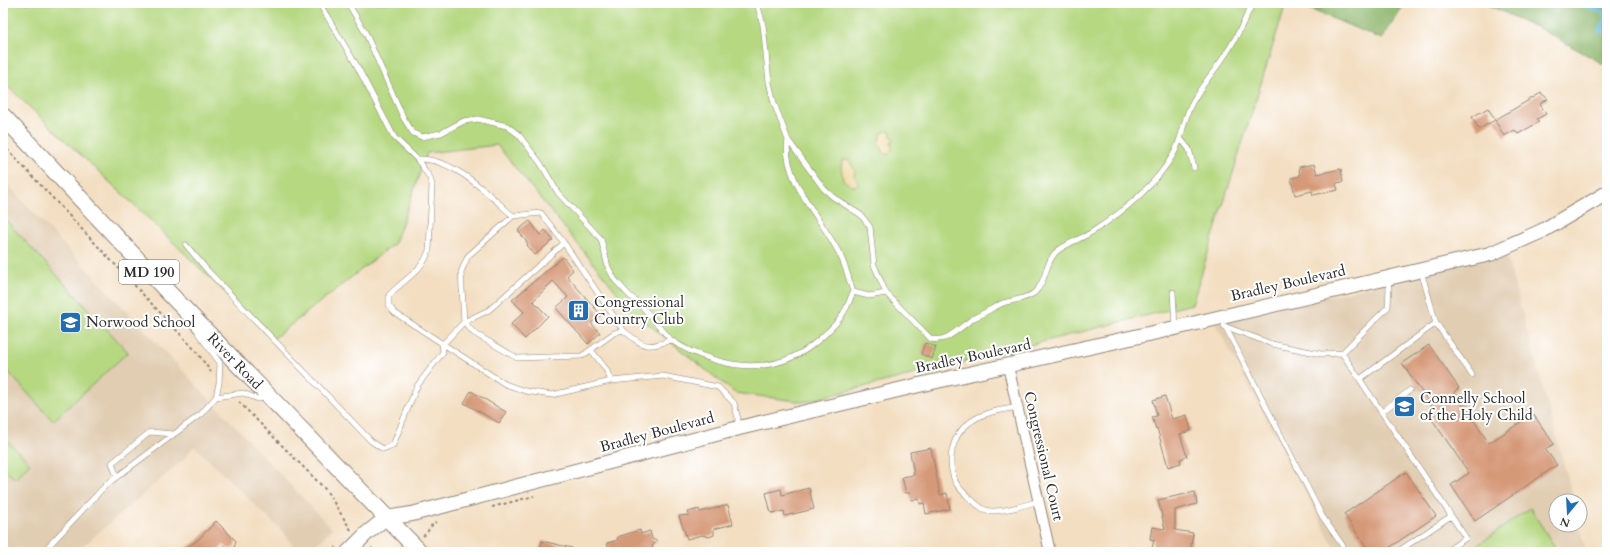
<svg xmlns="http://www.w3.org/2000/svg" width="1610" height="555" viewBox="0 0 1610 555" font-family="Cardo,serif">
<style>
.built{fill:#e1cdb2}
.green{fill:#b5d881;stroke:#708256}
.forest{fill:#90b86f;stroke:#5e724d}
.sand{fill:#eeda9e;stroke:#8c8264}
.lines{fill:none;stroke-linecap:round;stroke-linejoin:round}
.stream{stroke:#6ebee9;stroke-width:3.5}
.building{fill:#d69978}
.service-casing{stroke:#8f8476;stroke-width:6}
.minor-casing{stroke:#8f8476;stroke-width:12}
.secondary-casing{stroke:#8f8476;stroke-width:16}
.primary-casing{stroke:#8f8476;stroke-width:18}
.path{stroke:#8f8476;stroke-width:2;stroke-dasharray:3 3;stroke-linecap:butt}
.service{stroke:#fff;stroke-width:5}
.minor{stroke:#fff;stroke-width:10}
.secondary{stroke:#fff;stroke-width:14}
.primary{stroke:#fff;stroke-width:16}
.labels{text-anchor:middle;stroke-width:4;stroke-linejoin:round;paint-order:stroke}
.shield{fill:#fff;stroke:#6b6b6b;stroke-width:1}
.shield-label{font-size:14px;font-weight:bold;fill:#2b2b2b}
.street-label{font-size:15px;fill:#2b2b2b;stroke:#fff}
.poi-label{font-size:15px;fill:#2b2b2b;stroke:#fff;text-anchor:start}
</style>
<rect width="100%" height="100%" fill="#fff"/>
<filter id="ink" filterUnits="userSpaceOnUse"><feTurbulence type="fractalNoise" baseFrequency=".025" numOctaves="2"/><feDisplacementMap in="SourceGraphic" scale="8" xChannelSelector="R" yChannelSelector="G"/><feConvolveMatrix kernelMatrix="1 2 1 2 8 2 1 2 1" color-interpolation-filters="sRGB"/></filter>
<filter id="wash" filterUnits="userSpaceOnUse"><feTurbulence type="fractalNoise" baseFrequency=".012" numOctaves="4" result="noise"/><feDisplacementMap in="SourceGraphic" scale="16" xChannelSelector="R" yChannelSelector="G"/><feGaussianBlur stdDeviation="0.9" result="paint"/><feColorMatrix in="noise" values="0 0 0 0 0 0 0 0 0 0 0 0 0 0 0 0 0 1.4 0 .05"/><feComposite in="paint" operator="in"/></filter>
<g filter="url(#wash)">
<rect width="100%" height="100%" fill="#f3dec1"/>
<path class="built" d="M3 180 332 529 309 552H298L285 534 194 446 183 460 76 552H3Z
M1506 254 1574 501H1556V525H1579L1586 552H1337L1215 323Z"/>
<path class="green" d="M3 3H1286L1192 304 804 402 735 393 633 312 497 145 427 153 395 243 273 339 147 217 3 82Z
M3 217 128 352 53 421 3 366Z
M4 438 30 463 15 479 3 468Z
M1530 508 1558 552H1468Z"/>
<path class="forest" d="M1295 3H1405L1382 39Z
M1484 3H1607V66L1542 30Z"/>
<path class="sand" d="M888 131 891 132V136L894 140 891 142 892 149 888 155 883 152 882 148 878 143 883 132Z
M843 160H849L855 171 854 175 859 185 852 186 843 180 841 166Z"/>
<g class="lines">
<path class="stream" d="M1581 3 1585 6 1607 14 1600 31 1607 32"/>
</g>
<g id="blocks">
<path class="building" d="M1541 93 1548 99 1540 104 1546 114 1537 119 1539 122 1518 134 1515 130 1504 136 1495 120Z
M1488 108 1495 120 1479 129 1472 117Z
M1314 164 1317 174 1341 169 1343 182 1336 183 1338 190 1313 195 1312 191 1295 195 1291 178 1300 176 1299 167Z
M530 221 540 235 545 230 553 240 535 255 527 245 528 244 518 230Z
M563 257 573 270 567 276 601 315 591 323 600 333 588 344 556 308 568 297 553 281 533 301 548 316 525 339 511 324 524 312 512 300Z
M925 343 936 347 932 359 921 354Z
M1429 345 1459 388 1454 392 1489 443 1533 414 1554 444 1545 449 1557 465 1475 521 1451 485 1469 473 1429 415 1435 411 1402 363Z
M471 391 506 412 499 423 464 403Z
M1165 396 1172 419 1187 415 1191 431 1180 434 1187 457 1180 459 1181 463 1168 467 1157 428 1156 429 1152 417 1157 416 1153 400Z
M931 448 940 495 947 493 950 509 926 514 924 503 920 504 919 499 911 500 910 493H906L902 477 914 475 910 452Z
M1406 472 1436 516 1383 552H1370L1344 514Z
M809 488 814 509 785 516 784 511 771 513 766 493 781 489 782 495Z
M1195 492 1197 504 1175 510V530L1193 533 1190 552H1151L1154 540 1150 539 1152 527 1165 529 1158 500Z
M728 505 733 524 714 529V535L709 537 702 535 687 539 679 516 689 515 688 512 699 509 700 512Z
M216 521 236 541 234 548 228 549 224 545 217 552H180L198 540Z
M640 530 641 534 650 531 652 539 657 541 652 546 654 552H610L607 543 618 540 617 537Z
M542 541 572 548 571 552H539Z"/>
</g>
</g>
<g filter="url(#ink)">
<use href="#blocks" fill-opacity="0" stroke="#8f8476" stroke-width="1"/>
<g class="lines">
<defs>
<path id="service" d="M319 3 357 66 394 137 417 159 430 178 432 185 429 250C423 271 403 280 389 295V306L395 313 505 384 525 391 552 395 611 381 663 376 718 387 734 403 738 419 737 426
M348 3 366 34 403 117 413 133 422 137 441 133 464 121 478 119 507 126 519 135 541 164 558 193 601 239 608 267 615 280 629 295 641 305 671 340
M757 3 763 25 769 82 774 103 788 140 824 189 833 197 861 215 870 227 874 265 886 293
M1180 138 1189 149 1194 168
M788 140C781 179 824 221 840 255 846 266 849 280 853 292
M417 159C453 157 488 194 513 216
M541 213 564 243 623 330 614 333 582 356 517 358 474 333 464 322 461 272 468 256 513 216Z
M186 245 208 271 371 441 383 449 393 445 417 386 443 352 442 345 464 322 489 310 564 243
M1173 292 1175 327
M1436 323 1472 375
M1224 326 1272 344 1321 354 1342 353 1388 307 1389 288 1387 279
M1225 326 1322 516 1347 552
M623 330C643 346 645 350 671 340 685 350 698 355 715 360 755 372 791 366 822 337 830 330 839 322 844 312 848 306 850 299 853 292L869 296 886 293 931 339C949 343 961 325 976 317 985 313 994 307 1003 303 1013 300 1026 299 1034 293 1046 283 1045 264 1055 253 1064 244 1081 239 1092 232 1123 212 1154 187 1173 155 1183 138 1183 118 1193 101 1204 81 1221 64 1232 44 1240 31 1246 16 1253 3
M591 350 606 369 611 381
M1342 353 1466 538 1445 552
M1360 379 1436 323 1421 271
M216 397 243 393 258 399 266 398
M1018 407C1002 410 982 412 969 423 951 436 947 461 955 481 958 488 967 496 973 501 978 506 984 511 991 511 1003 512 1026 505 1039 501
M1382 412 1410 390
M117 477 112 463 150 432 174 434
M43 552 106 485 201 414 216 397 219 383 220 363 198 333
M1397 552 1451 516"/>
<path id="minor" d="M1008 366 1050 552"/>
<path id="secondary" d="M348 552 367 533 386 518 412 514 739 428 919 385 1175 328 1490 254 1542 231 1607 193"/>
<path id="primary" d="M3 116 168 292 420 552"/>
</defs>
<use href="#service" class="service-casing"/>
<use href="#minor" class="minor-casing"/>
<use href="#secondary" class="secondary-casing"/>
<use href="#primary" class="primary-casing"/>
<path class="path" d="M3 145 196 351 211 372
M239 402 326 490 351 530
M492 507 534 496
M423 536 427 533 430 527 436 522
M371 548 376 552
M331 552 336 547"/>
<use href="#service" class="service"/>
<use href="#minor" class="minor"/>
<use href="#secondary" class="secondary"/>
<use href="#primary" class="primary"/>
</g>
</g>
<defs>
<symbol id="building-square" viewBox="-11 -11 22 22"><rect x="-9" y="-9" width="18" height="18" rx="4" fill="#1f6fb2" stroke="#fff"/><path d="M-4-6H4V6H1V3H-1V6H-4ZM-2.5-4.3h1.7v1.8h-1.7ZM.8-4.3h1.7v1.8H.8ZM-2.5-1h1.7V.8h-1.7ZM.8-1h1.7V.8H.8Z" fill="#fff"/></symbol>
<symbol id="school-square" viewBox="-11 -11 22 22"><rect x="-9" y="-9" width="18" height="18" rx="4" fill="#1f6fb2" stroke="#fff"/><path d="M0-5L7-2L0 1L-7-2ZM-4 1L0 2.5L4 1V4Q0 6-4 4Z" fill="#fff"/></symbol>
</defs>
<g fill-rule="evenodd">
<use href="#building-square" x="566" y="298" width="25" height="25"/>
<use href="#school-square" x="58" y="310" width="25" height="25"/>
<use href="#school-square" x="1392" y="394" width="25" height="25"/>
</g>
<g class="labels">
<rect class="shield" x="119" y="260" width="60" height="24" rx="3"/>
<g class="shield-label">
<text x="149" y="277">MD 190</text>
</g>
<g class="street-label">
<text transform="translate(1288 283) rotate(-13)" y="5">Bradley Boulevard</text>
<text transform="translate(973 356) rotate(-12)" y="5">Bradley Boulevard</text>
<text transform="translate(235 361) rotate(46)" y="5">River Road</text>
<text transform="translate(657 432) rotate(-15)" y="5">Bradley Boulevard</text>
<text transform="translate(1044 456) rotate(77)" y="5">Congressional Court</text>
</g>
<g class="poi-label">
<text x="594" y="307">Congressional<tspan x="594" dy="17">Country Club</tspan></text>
<text x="86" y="327">Norwood School</text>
<text x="1420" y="403">Connelly School<tspan x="1420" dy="17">of the Holy Child</tspan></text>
</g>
</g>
<rect width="1610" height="555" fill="none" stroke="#fff" stroke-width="16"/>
<g transform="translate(1568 513) rotate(198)"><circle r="19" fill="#ffffff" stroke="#aaaaaa"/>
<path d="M0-3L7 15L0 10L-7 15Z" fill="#1f6fb2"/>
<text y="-6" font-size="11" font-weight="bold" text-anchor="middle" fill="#2b2b2b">N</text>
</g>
</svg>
